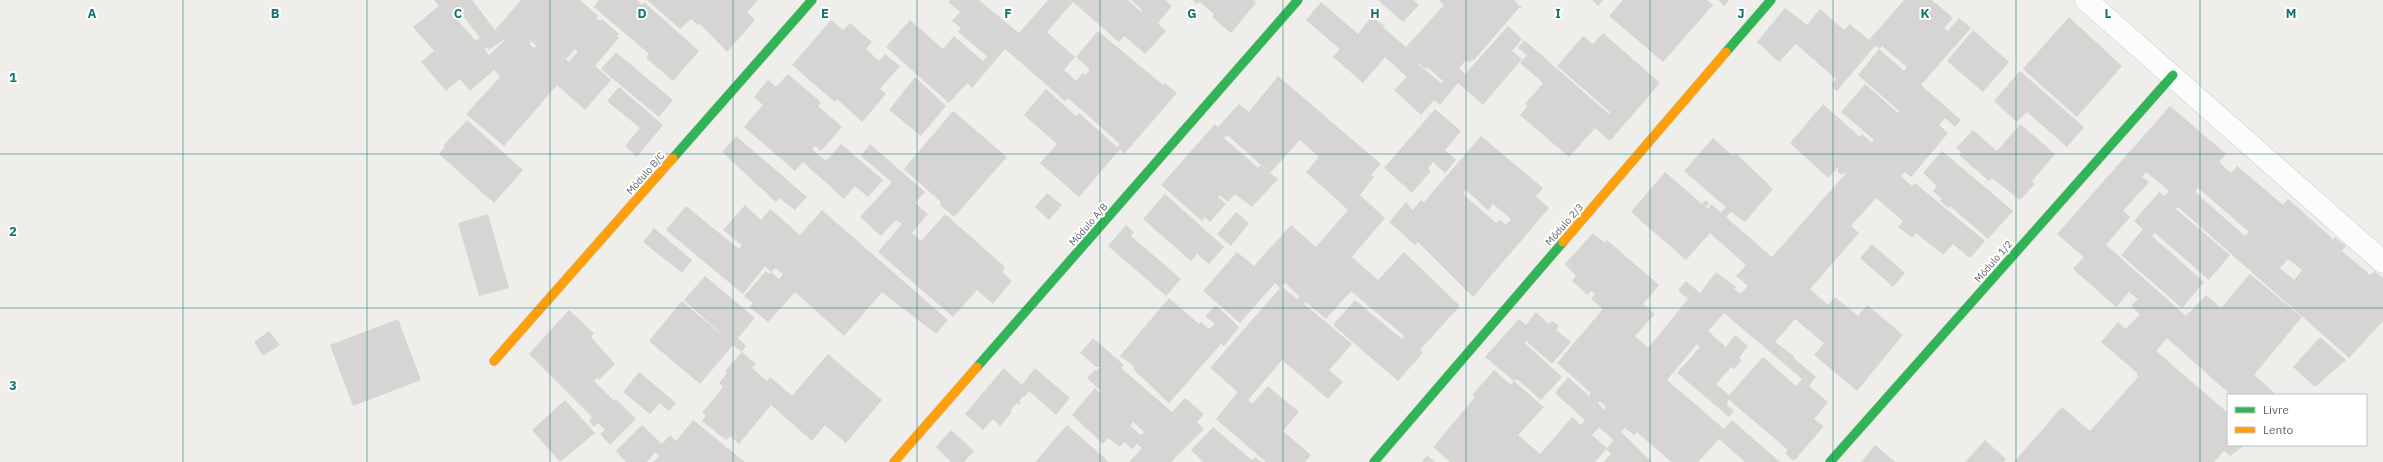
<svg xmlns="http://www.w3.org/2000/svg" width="2383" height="462" viewBox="0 0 2383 462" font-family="'IBM Plex Sans',sans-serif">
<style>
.building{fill:#d6d5d3;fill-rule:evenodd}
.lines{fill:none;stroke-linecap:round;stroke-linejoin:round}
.street-casing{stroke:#cbcccc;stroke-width:23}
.fast-casing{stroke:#cacacb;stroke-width:10}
.slow-casing{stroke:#cacacb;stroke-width:10}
.street{stroke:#fdfcfc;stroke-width:22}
.fast{stroke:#30b455;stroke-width:9}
.slow{stroke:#ff9f0a;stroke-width:9}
.grid{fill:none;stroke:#0f766e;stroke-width:1;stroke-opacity:0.55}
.labels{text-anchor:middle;stroke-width:4;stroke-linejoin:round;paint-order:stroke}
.street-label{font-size:10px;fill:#5f6368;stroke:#fff}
.grid-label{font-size:13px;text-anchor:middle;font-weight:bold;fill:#0f766e;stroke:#fff;stroke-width:4;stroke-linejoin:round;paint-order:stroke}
</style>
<rect width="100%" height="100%" fill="#efeeea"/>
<path class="building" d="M434 0H472L495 30 521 0H580L598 16 596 18 600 21 602 19 619 34 617 36 619 38 595 66 611 80 585 110 557 85 504 146 466 114 500 77 494 70 470 91 460 79 446 91 421 62 434 51 413 27 439 6ZM460 12 480 38 476 41 454 16ZM503 40 504 41 489 55 484 49 487 47 489 50ZM532 41 536 46 534 48 529 44ZM575 49 578 51 569 62 566 59Z
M599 0H637L642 5 644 2 699 51 673 81 646 58 649 54 594 7Z
M647 0H758L747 12 755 20 727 52 700 24 698 25 691 19 680 29Z
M950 0H979L1019 33 1048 0H1128L1141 12 1142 10 1131 0H1165L1172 6 1158 23 1166 31 1145 54 1124 36 1119 42 1073 2 1047 32 1075 57 1064 70 1076 81 1083 73 1085 75 1090 70 1076 57 1098 31 1163 85 1165 83 1177 93 1124 154 1120 149 1079 197 1040 163 1057 144 1024 115 1046 89 1076 116 1079 113 1117 147 1120 144 1068 98 1065 101 1005 49 972 88 967 83 949 103 886 47 910 20 943 49 954 36 983 61 987 56 958 32 961 28 952 21 960 12 948 2Z
M1193 0H1253L1256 3 1231 33 1212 17 1214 14 1200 2 1197 4Z
M1378 0H1413L1419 5 1403 22Z
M1439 0H1514L1522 8H1519L1474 60 1472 59 1470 62 1465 61 1459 68 1465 74 1508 26 1522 39 1512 51 1522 59 1483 105 1458 83 1440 105 1434 100 1421 115 1394 90 1407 77 1385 57 1363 83 1333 57 1340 49 1306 20 1321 2 1358 34 1371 17 1385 26 1383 27 1406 47 1444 5ZM1419 63 1425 69 1427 67 1443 81 1441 83 1418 64Z
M1592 0H1603L1598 6Z
M1623 0H1707L1713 5 1663 62 1609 16Z
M1718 0H1729L1724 6Z
M1904 0H1932L1953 18 1944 28 1948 31 1959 18 1971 28 1921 85 1961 120 1955 127 1945 118 1939 125 1948 133 1911 177 1905 172 1901 176 1912 186 1915 183 1985 241 1970 258 1953 244 1943 255 1916 233 1912 238 1898 227 1903 221 1876 198 1851 226 1859 233 1810 289 1828 305 1835 297 1858 316 1867 305 1903 335 1857 391 1814 355 1824 343 1795 319 1775 342 1794 356 1793 357 1816 377 1809 386 1828 402 1814 419 1824 426 1794 461 1785 453 1788 450 1728 399 1727 405 1734 411 1729 417 1677 373 1700 347 1697 344 1667 380 1724 429 1732 420 1780 462H1745L1719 439 1698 462H1671L1637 432 1634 435 1625 428 1621 432 1652 462H1603L1611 454 1606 449 1614 440 1599 427 1592 435 1607 448 1595 462H1450L1433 447 1475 397 1472 395 1494 370 1511 385 1514 381 1544 407 1518 435 1540 454 1572 417 1581 425 1585 420 1555 393 1568 377 1589 396 1591 393 1557 363 1603 309 1591 299 1595 294 1591 291 1587 295 1572 281 1576 276 1565 264 1593 233 1605 243 1607 240 1659 285 1643 304 1655 314 1635 336 1648 348 1688 299 1678 290 1686 281 1700 293 1716 272 1736 287 1734 289 1740 294 1748 286 1736 276 1746 265 1710 233 1686 260 1631 212 1665 172 1702 204 1706 200 1709 203 1706 207 1708 209 1711 204 1721 213 1726 207 1684 171 1713 138 1733 156 1736 153 1773 189 1745 222 1731 212 1726 217 1772 257 1846 173 1845 172 1842 175 1837 171 1839 166 1828 178 1790 143 1823 104 1860 137 1862 134 1872 143 1874 140 1841 112 1865 84 1898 113 1899 111 1858 75 1879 49 1904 71 1907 67 1882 46 1880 49 1875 46 1837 91 1831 86 1836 79 1796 44 1779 62 1757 42 1785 8 1807 25 1820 9 1844 30 1850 24 1869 40ZM1724 313 1802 379 1796 386 1763 357 1729 395 1716 384 1731 367 1734 369 1742 360 1739 358 1748 346 1735 335 1726 347 1708 331ZM1600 401 1606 407 1604 410 1598 403Z
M2069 17 2122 66 2077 117 2023 69Z
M831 20 843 30 850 23 872 42 866 49 879 61 885 54 900 66 880 89 886 94 862 122 837 99 835 102 792 65Z
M1973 30 2009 62 1983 92 1947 61Z
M1603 33 1660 83 1610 141 1595 128 1569 157 1520 115 1528 106 1525 104 1543 83 1520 63 1527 55 1518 48 1524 40 1609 114 1610 112 1557 66 1583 36 1593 44Z
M616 52 673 100 659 117 601 69Z
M2020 71 2084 127 2067 147 2027 112 2017 122 1994 101Z
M788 74 821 102 818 106 842 127 821 151 815 146 812 149 826 161 841 144 883 180 868 197 855 186 844 199 803 162 795 171 744 127 763 105 754 97 768 80 776 87Z
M1278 76 1381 164 1371 175 1374 177 1360 195 1385 218 1352 257 1378 280 1404 252 1460 306 1420 350 1423 353 1398 381 1333 325 1355 300 1402 339 1404 336 1351 291 1326 319 1306 302 1304 304 1352 344 1329 370 1343 382 1328 399 1282 360 1248 400 1252 404 1268 386 1299 412 1283 431 1311 455 1305 462H1266L1216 419 1238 392 1210 368 1280 288 1275 283 1240 323 1203 291 1237 252 1254 266 1291 225 1316 247 1348 210 1306 172 1319 157 1300 140 1270 173 1278 179 1252 207 1235 194 1228 202 1220 195 1218 197 1226 204 1210 222 1205 217 1202 221 1161 185 1215 124 1218 127 1239 104 1249 112ZM1227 135 1268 171 1260 165 1258 168 1224 138ZM1285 283 1299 296 1297 299 1282 287Z
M915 77 946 106 921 136 889 110Z
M619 87 663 125 637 157 625 146 640 128 607 101Z
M2170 106 2226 154 2219 162 2231 173 2237 166 2283 205 2288 199 2332 238 2331 241 2335 237 2346 246 2342 251 2370 275 2375 271 2383 278V321L2349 358 2178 207 2176 209 2230 255 2209 280 2155 233 2152 236 2204 282 2182 308 2121 255 2143 229 2134 221 2159 192 2164 196 2169 191 2146 172 2142 177 2149 182 2123 211 2130 217 2106 245 2186 316 2206 295 2221 308 2250 274 2302 317 2254 375 2277 395H2231L2167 338 2156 351 2228 413V445H2245L2230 456 2224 451 2214 462H2014L2062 407 2090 431 2138 377 2137 373 2101 342 2118 322 2126 329 2140 314 2131 306 2138 299 2129 292 2116 307 2073 269 2084 257 2057 234ZM2198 188 2249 232 2245 236 2195 192ZM2288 259 2302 270 2294 280 2280 268Z
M1435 109 1461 131 1445 150 1456 160 1445 173 1433 162 1428 168 1431 171 1412 193 1384 168Z
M953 111 1007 157 954 217 940 205 941 202 904 169Z
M467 120 523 170 494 203 439 154 445 146 444 145Z
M2020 124 2055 154 2032 181 2035 184 2020 200 1992 178 1989 181 1959 155 1961 152 1956 148 1973 130 1997 151Z
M736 136 807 197 795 210 779 198 776 202 722 152Z
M1481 136 1543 188 1536 196 1549 208 1473 297 1418 242 1415 245 1389 222 1406 202 1413 210 1421 200 1424 202ZM1466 190 1488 210 1493 204 1511 219 1506 225 1500 220 1496 223 1463 194Z
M870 144 925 192 915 203 928 214 912 233 921 241 945 214 1005 267 1002 272 1012 281 993 304 977 290 953 317 878 252 902 224 896 220 881 236 860 217 892 182 861 156Z
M1942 151 2013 211 1988 239 1950 206 1948 208 1940 201 1942 199 1933 191 1937 186 1923 173Z
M1047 193 1062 205 1049 220 1035 207Z
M1165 194 1224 247 1209 264 1197 254 1191 261 1143 219Z
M745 205 761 220 770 209 800 235 822 210 948 320 936 334 882 292 844 336 795 292 768 322 749 307 753 303 744 296 766 271 769 274 771 272 765 266 743 294 666 230 686 206 739 249 742 245 723 230ZM775 268 783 274 779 279 771 272Z
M1236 212 1249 223 1231 246 1217 234Z
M488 214 509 288 479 296 458 223Z
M1126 225 1134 232 1131 236 1181 279 1166 296 1108 246Z
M654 228 692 260 682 273 643 242Z
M1872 244 1905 273 1893 287 1860 258Z
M705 276 755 318 738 338 746 346 742 352 733 345 700 384 649 341 682 301 732 344 684 300Z
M1169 298 1199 324 1201 322 1209 329 1215 324 1205 316 1216 305 1239 327 1224 346 1221 344 1169 403 1133 369 1135 367 1120 356Z
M569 310 594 333 591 337 615 364 599 380 597 378 594 381 614 401 616 399 636 419 610 445 600 434 605 430 598 423 594 427 589 421 592 417 529 354Z
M1536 312 1549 324 1552 321 1559 326 1556 330 1571 342 1552 364 1526 341 1525 343 1562 377 1541 400 1517 379 1514 381 1485 357 1519 319 1526 325Z
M398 319 421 380 353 406 330 345Z
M269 331 280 345 263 356 254 342Z
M2320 337 2346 360 2315 387 2293 367Z
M1093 338 1124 365 1121 368 1172 412 1185 398 1204 414 1197 422 1204 429 1171 462H1129L1142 448 1137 444 1132 449 1124 442 1120 447 1108 438 1103 444 1072 415 1095 388 1100 393 1101 391 1087 378 1095 369 1096 371 1100 367H1096L1080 353ZM1133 422 1144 432 1141 435 1130 426Z
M742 352 756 364 752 368 767 381 770 377 792 396 828 354 882 400 846 443 825 425 812 441 771 405 739 444 730 436 726 440 702 421 706 416 702 413 723 387 719 383 727 373 725 371Z
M1004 368 1022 385 1035 368 1070 398 1056 415 1029 391 1024 397 1023 396 1019 401 1021 403 1019 405 1017 403 1010 411 1012 412 1000 426 993 419 983 430 965 414Z
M639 372 676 403 669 411 660 403 650 414 623 392Z
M565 400 595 433 560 462 532 430Z
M693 420 745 462H653L659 456 655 452 647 462H626L616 451 642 425 662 444 670 435 676 441Z
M1067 425 1109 462H1035Z
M1213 427 1252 460 1255 457 1261 462H1203L1191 450Z
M951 430 974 451 964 462H951L936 447Z
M1985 440 2006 459 2004 462H1965Z
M1875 445 1895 462H1861Z
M1427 455 1435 462H1422Z"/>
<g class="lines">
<defs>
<path id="street" d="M2086 0 2383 262"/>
<path id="fast" d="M1726 52 1771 0
M673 158 812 0
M977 367 1298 0
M1374 462 1563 242
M1830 462 2173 75"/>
<path id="slow" d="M1563 242 1726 52
M494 361 673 158
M894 462 977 367"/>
</defs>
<use href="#street" class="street-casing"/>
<use href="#fast" class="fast-casing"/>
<use href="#slow" class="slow-casing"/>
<use href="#street" class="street"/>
<use href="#fast" class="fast"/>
<use href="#slow" class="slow"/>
</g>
<path class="grid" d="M183 0V462M367 0V462M550 0V462M733 0V462M917 0V462M1100 0V462M1283 0V462M1466 0V462M1650 0V462M1833 0V462M2016 0V462M2200 0V462M0 154H2383M0 308H2383"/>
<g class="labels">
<g class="street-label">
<text transform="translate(645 173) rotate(-49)" y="4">Módulo B/C</text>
<text transform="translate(1088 224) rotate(-49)" y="4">Módulo A/B</text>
<text transform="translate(1564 224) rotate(-49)" y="4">Módulo 2/3</text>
<text transform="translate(1993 261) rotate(-49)" y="4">Módulo 1/2</text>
</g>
</g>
<g class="grid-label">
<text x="92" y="18">A</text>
<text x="275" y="18">B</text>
<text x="458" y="18">C</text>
<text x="642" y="18">D</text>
<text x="825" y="18">E</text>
<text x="1008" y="18">F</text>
<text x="1192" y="18">G</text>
<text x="1375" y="18">H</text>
<text x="1558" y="18">I</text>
<text x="1741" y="18">J</text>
<text x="1925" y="18">K</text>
<text x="2108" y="18">L</text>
<text x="2291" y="18">M</text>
<text x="13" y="82">1</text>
<text x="13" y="236">2</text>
<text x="13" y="390">3</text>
</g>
<rect x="2227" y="394" width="140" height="52" fill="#ffffff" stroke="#bfc1c3"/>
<rect x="2235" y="407" width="20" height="6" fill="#30b455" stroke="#bfc1c3"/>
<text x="2263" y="414" font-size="12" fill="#5f6368">Livre</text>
<rect x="2235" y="427" width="20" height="6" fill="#ff9f0a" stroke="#bfc1c3"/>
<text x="2263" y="434" font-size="12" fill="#5f6368">Lento</text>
</svg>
